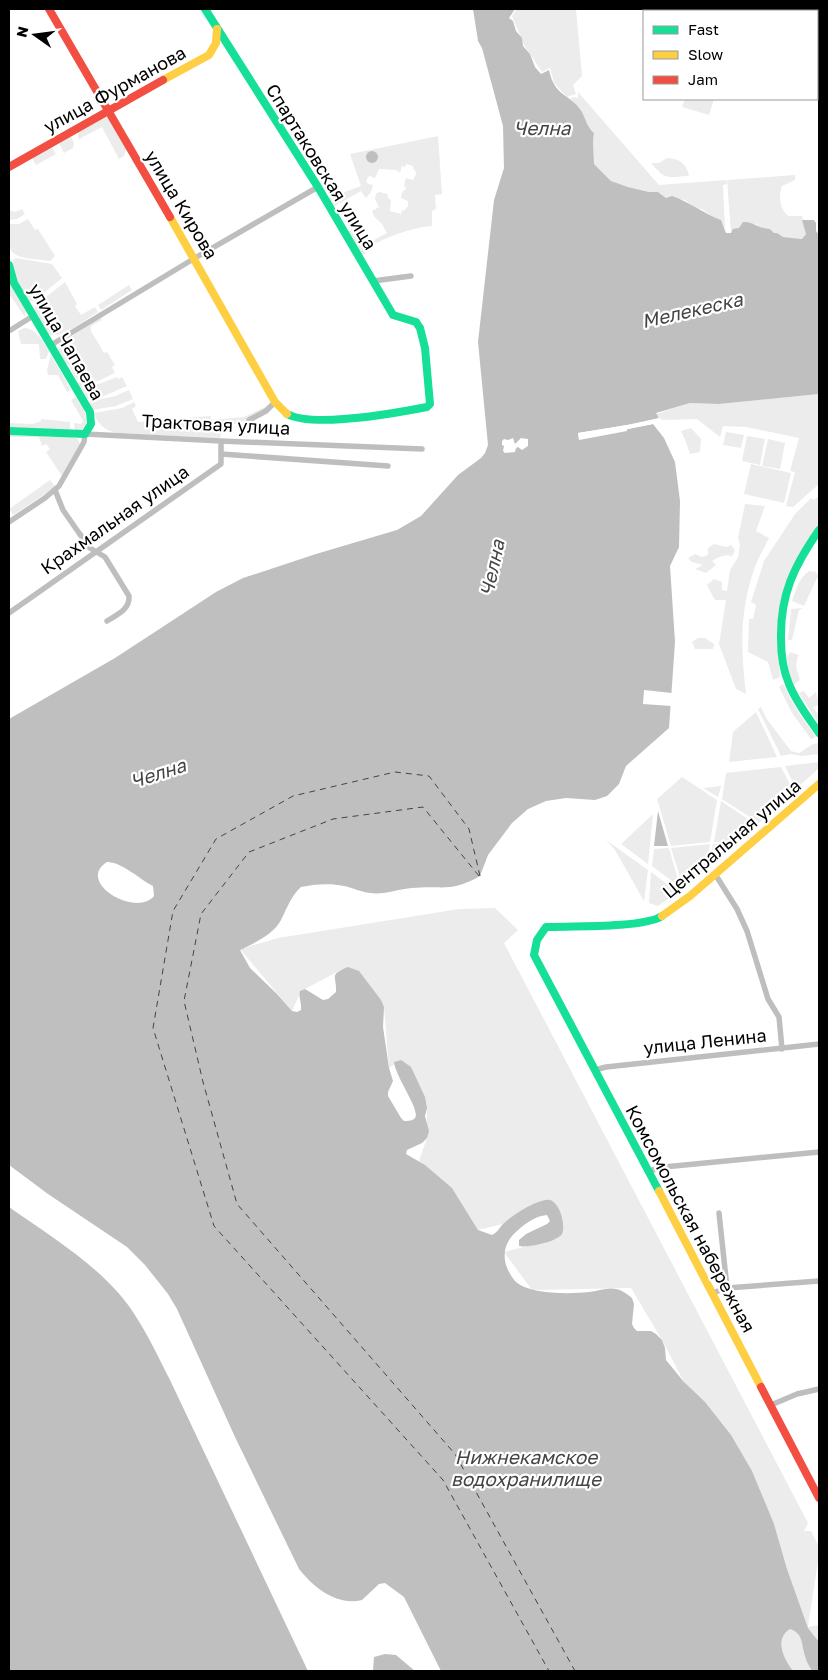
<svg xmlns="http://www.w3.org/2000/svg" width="828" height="1680" viewBox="0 0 828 1680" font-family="'Golos Text',sans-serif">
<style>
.green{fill:#ececec}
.water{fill:#bfbfbf;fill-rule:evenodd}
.pier{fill:#fff;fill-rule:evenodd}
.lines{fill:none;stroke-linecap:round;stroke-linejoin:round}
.ferry{stroke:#444;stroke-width:1;stroke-dasharray:6 5;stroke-linecap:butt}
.street{stroke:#bebebe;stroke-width:5.5}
.fast{stroke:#16e098;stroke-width:8}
.slow{stroke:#ffcf43;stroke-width:8}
.jam{stroke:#f24e42;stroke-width:8}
.labels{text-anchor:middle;stroke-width:4.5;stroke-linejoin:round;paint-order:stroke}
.street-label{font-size:18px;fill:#000;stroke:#fff}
.water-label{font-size:19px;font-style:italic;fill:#444;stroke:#fff}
</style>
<rect width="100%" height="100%" fill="#fff"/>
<path class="green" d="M517 9H576L582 76 573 85 576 94 567 97 554 83 550 68 542 72 524 45 512 16Z
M578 92 659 185 726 180 727 184 723 185 725 229 721 220 713 217 702 209 695 208 685 200 666 198 658 192H649L628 187 611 181 594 164C594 153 592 143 594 133L589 128 582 113 571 99 573 97 578 98Z
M685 99H714L709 115 682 107Z
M104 117 108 118 126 149 124 156 119 159 102 127 81 138 80 140 78 137V132Z
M71 136 74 143 73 148 64 153 59 143Z
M438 136 442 194 435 195 436 209 432 211V226C408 228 389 237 367 247L369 251 362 256 347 232 360 225 368 230 364 232 370 242 387 233C385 230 383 225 381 223 376 218 374 218 372 211L379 207 375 199 376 194 379 192 387 194 388 198 391 200 390 211 401 214 402 210 404 211 408 206V201L401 198 402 192 406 189 404 185 406 178 413 180 416 174 415 170 413 169V166L406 164 405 167 402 166 400 173 396 170 379 169 375 178 370 176 368 177 366 181 368 184 373 185 371 192 366 198 361 191 333 207 328 198 361 186 350 154Z
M51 146 56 154 36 165 32 158Z
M667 158C679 158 687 164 689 176 667 177 666 181 651 163H659Z
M795 175V180L782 186C778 197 780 208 788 216H802L806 234 802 239 783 237 777 233H774L770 229H763L756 224 739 229 731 233 727 180Z
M22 209 25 214 17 219 9 220V210L15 212Z
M28 219 35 230 38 229 55 256 50 261C39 259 13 260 10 248 7 241 9 231 9 224H19Z
M16 258 52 264 62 278 34 301H29C22 289 11 274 13 260Z
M9 281 26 312 25 317 9 294Z
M65 282 77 304 75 306 81 315 95 307 98 312C88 318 58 341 49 334 42 329 38 317 34 310L36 305Z
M129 285 132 290 101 310 98 305Z
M101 318 102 320 91 326V331L104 353 107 352 115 365 112 367 115 373 98 381 75 378 68 363 66 364 59 351V345L96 320Z
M24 328C38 329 42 341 49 351L46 359H40L39 344H21L18 331Z
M51 355 71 390 67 392 58 375H48L47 370Z
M117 377 118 379 122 377 127 386 104 396 86 399 77 382 99 384Z
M129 390 133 399 116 406 92 410 88 402 115 396Z
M819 394V484L793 507 786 506 795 472 790 471 799 438 746 427 723 426 720 437 697 419 662 420 656 414 690 403 719 404Z
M76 397C82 406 90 417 84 428L75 431 74 423 81 424 83 421 71 400Z
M134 402 136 406 132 409 138 422 210 416 212 420 244 417 267 406C261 417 236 424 224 427L220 438 116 433C105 430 97 424 94 413L122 408Z
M41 419 70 422V429L67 431 9 427V423L33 424 41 421Z
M691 428 701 439 700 452 690 454 686 442 681 431Z
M726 432 744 435 741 448 723 445Z
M9 435 72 437 78 439 80 444 62 476 46 452 50 449 46 444 42 446 39 437H9Z
M747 436 765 439 760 465 742 461Z
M768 439 785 443 780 469 762 466Z
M751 464 791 473 784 503 744 494Z
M50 480 55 486 45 494 13 515 9 509Z
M819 496V528L786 583 778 653 780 677 773 680 768 662 748 652 749 619H753L756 605 751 602 764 561 795 514 811 498 814 500Z
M745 504 765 506 756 531 769 538C764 549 757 559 754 570 739 613 741 650 746 694L736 689 719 644 726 600H715L707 585 714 579 722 582V590L727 591 730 570 738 557 740 545 738 538Z
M714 544 727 547 731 545 735 550 732 556C724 554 719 557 712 561L716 565 706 573 695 569 703 565 692 562 688 558 695 554 702 557 708 555V548Z
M809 571 816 572 819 578H817L804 606 792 601C796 589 799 578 809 571Z
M803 608 799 610 792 640H788L791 609Z
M698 638H705L714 644 713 649H695L692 642Z
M790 652 799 655C794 665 797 669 800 680L794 685 789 674 787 657Z
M783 684 796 709 816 737 811 739 792 713 779 687Z
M804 691 809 698 816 692 819 704 813 708 819 715V725L799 693Z
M761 707 766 718 791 751 799 753 813 744 818 743 819 745V754L801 756 791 754 781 756 758 709Z
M756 712 777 757 729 762 733 732Z
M819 762V768L796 789 785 766Z
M781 767 794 792 759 823 722 799 726 773Z
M682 777 717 800 710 842 671 846 657 799Z
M721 786 718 797 703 788Z
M721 801 757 825 739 841 714 842Z
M652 815H653L648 864 621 844Z
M606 840 648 870 644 901 615 850Z
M737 843 709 866 713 844Z
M710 844 705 870 683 887 671 848Z
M669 848 680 887 652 866 654 849Z
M651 872 678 892 658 906 649 903Z
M495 908 518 930 504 943 808 1523 804 1531H811L819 1547V1590L818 1561 808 1627 819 1625V1642L808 1628 787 1569 774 1524 684 1382 662 1340 631 1288 532 1290 504 1252 558 1238 547 1200 503 1224 478 1230 452 1188 419 1161 427 1138V1108L401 1060 389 1068 384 1007 341 970 301 991 292 1011 240 949 278 938 459 909Z
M790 1629C805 1634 801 1643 805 1656 806 1661 809 1666 812 1671H793C785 1659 773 1640 790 1629Z"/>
<path class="water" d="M473 9H515L509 18 513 21 516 31 522 38 523 46 530 54 535 67 541 74 549 70C555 98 569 92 582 112 586 120 587 127 594 133 592 143 594 153 594 164L611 181 628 187 649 192H658L666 198 672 196C690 202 704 214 721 220L726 233H731L733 229 739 228 743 222C753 221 759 229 770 229L774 233H777L783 237 802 239 806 234 802 220H814L816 223V231L819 235V394L719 404 690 403 656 413 659 418 652 421 578 433 579 439 653 424 664 438 675 462 680 501 679 547 670 566 675 642 669 728 626 766 619 784 607 796 595 800 566 798 546 801 528 809 512 823 488 855 480 876C450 893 443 885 412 888 398 889 385 895 370 893 361 892 353 888 344 886 331 883 314 884 301 887 291 896 287 908 281 920 273 935 254 943 240 950L250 968 277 994 292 1011 297 1012 301 1010C302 1003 298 997 300 991L305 989 323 1000 328 999 336 992C337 976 328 975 348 967L359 971 381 1000 384 1007 383 1027 389 1068 393 1081 388 1092V1096L401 1118 404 1121C407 1121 413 1121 415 1118 421 1111 395 1076 394 1062L401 1060 411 1067 425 1097 427 1108 425 1116 429 1131 427 1138 422 1143 407 1150 406 1154 425 1165 452 1188 478 1230 492 1235C498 1232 499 1228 503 1224 511 1216 539 1198 550 1200 560 1203 566 1225 562 1234 557 1242 527 1248 519 1246V1240L526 1234 547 1224 550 1221 547 1215C535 1216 526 1223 517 1231 507 1240 502 1250 506 1265 508 1271 511 1276 515 1281 529 1295 571 1294 589 1292 598 1291 607 1287 616 1289 622 1290 627 1294 632 1298L634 1304 632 1324 634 1328 637 1331H651L656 1334 662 1340 665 1348 666 1360 684 1382 705 1402 731 1435 752 1471 774 1524 787 1569 808 1628 819 1642V1671H812C809 1666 806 1661 805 1656 801 1644 804 1634 790 1629 773 1640 785 1660 793 1671H441L404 1597 385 1583 379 1584 362 1600C337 1606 314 1588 299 1569L235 1437 177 1309 168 1294 145 1265 127 1247 48 1194 9 1165V719L115 658 216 592 243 578 316 554 397 530 421 516 458 475 481 458 485 453 488 445 478 342 494 200 504 168 503 126 482 48 478 41ZM513 438 515 444 521 438 528 439V446L522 450 518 447 516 448 515 452 505 453 503 451 504 446 502 445V441L504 439 508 440ZM107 862C122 862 139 879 153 886L154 896C136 918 75 882 107 862Z
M366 157a6 6 0 1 1 12 0a6 6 0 1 1-12 0Z
M658 811 668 846H654Z
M9 1207C50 1236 102 1267 131 1309 146 1331 158 1356 170 1380L308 1671H9Z
M385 1654 396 1655 415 1671H373L374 1657Z"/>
<path class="pier" d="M659 418 661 420 653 424 627 429V431L579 440 578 433 627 425ZM625 427V429L581 437V435Z
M644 690 672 693 671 706 643 704Z"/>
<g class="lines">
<path class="ferry" d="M479 876 423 807 333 819 249 852 201 914 184 1001 203 1082 237 1204 455 1454 575 1671
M480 876 469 829 429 776 395 772 293 796 216 839 173 911 153 1028 214 1226 443 1480 549 1671"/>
<path class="street" d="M373 281 411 276
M9 331 33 316
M51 345 195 258 318 187
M249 420 266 411 275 402
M221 454 388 466
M55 490 63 510 79 533 90 548 105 557 129 596C130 610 116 615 107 621
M9 522 45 498 59 486 84 442 85 434 221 441 422 449
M9 613 221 464V441
M715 874 737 909 747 931 768 999 779 1017 782 1049
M595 1070 606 1067 819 1044
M649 1171 664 1167 819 1152
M719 1213 727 1288
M712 1293 727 1288 819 1281
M771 1405 797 1394 819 1389"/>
<path class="fast" d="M205 9 318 187 393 315 416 322 420 328 425 348 430 404 427 407C396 413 314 428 287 414
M9 265 14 283 90 412 91 424 85 434 9 431
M819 530C794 566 780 595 781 639 781 655 783 670 789 684 796 702 808 717 819 733
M659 1191 534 955 537 940 546 927C571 926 645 928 662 916"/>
<path class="slow" d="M163 80 209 55 216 43 217 29
M170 217 275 402 287 414
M662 916 690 896 819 784
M659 1191 761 1387"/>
<path class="jam" d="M49 9 170 217
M9 167 163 80
M761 1387 819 1498"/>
</g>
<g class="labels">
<g class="street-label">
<text transform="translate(115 90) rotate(-29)" y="6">улица Фурманова</text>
<text transform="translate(321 167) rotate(58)" y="6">Спартаковская улица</text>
<text transform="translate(181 205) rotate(59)" y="6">улица Кирова</text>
<text transform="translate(66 342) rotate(60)" y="6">улица Чапаева</text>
<text transform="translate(216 425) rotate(3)" y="6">Трактовая улица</text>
<text transform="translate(115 520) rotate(-35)" y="6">Крахмальная улица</text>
<text transform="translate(732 839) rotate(-40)" y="6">Центральная улица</text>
<text transform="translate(705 1042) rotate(-6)" y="6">улица Ленина</text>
<text transform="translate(690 1219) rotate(62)" y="6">Комсомольская набережная</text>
</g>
<g class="water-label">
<text x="542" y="135">Челна</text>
<text transform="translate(692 310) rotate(-13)" y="7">Мелекеска</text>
<text transform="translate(492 568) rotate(-78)" y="7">Челна</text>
<text transform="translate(158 773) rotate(-18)" y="7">Челна</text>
<text x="526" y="1464">Нижнекамское<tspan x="526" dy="22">водохранилище</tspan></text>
</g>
</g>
<rect width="828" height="1680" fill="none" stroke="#000000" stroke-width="20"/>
<rect x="643" y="10" width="175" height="90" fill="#ffffff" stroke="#999999"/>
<rect x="653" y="26" width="25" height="8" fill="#16e098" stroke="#999999"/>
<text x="688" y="35" font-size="15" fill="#000000">Fast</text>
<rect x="653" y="51" width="25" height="8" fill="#ffcf43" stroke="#999999"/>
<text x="688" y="60" font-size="15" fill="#000000">Slow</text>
<rect x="653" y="76" width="25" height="8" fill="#f24e42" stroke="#999999"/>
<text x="688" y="85" font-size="15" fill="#000000">Jam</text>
<g transform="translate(35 35) rotate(284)" stroke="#ffffff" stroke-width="4" paint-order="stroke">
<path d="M0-4L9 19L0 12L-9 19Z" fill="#000000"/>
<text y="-8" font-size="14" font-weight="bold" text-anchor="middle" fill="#000000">N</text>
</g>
</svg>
